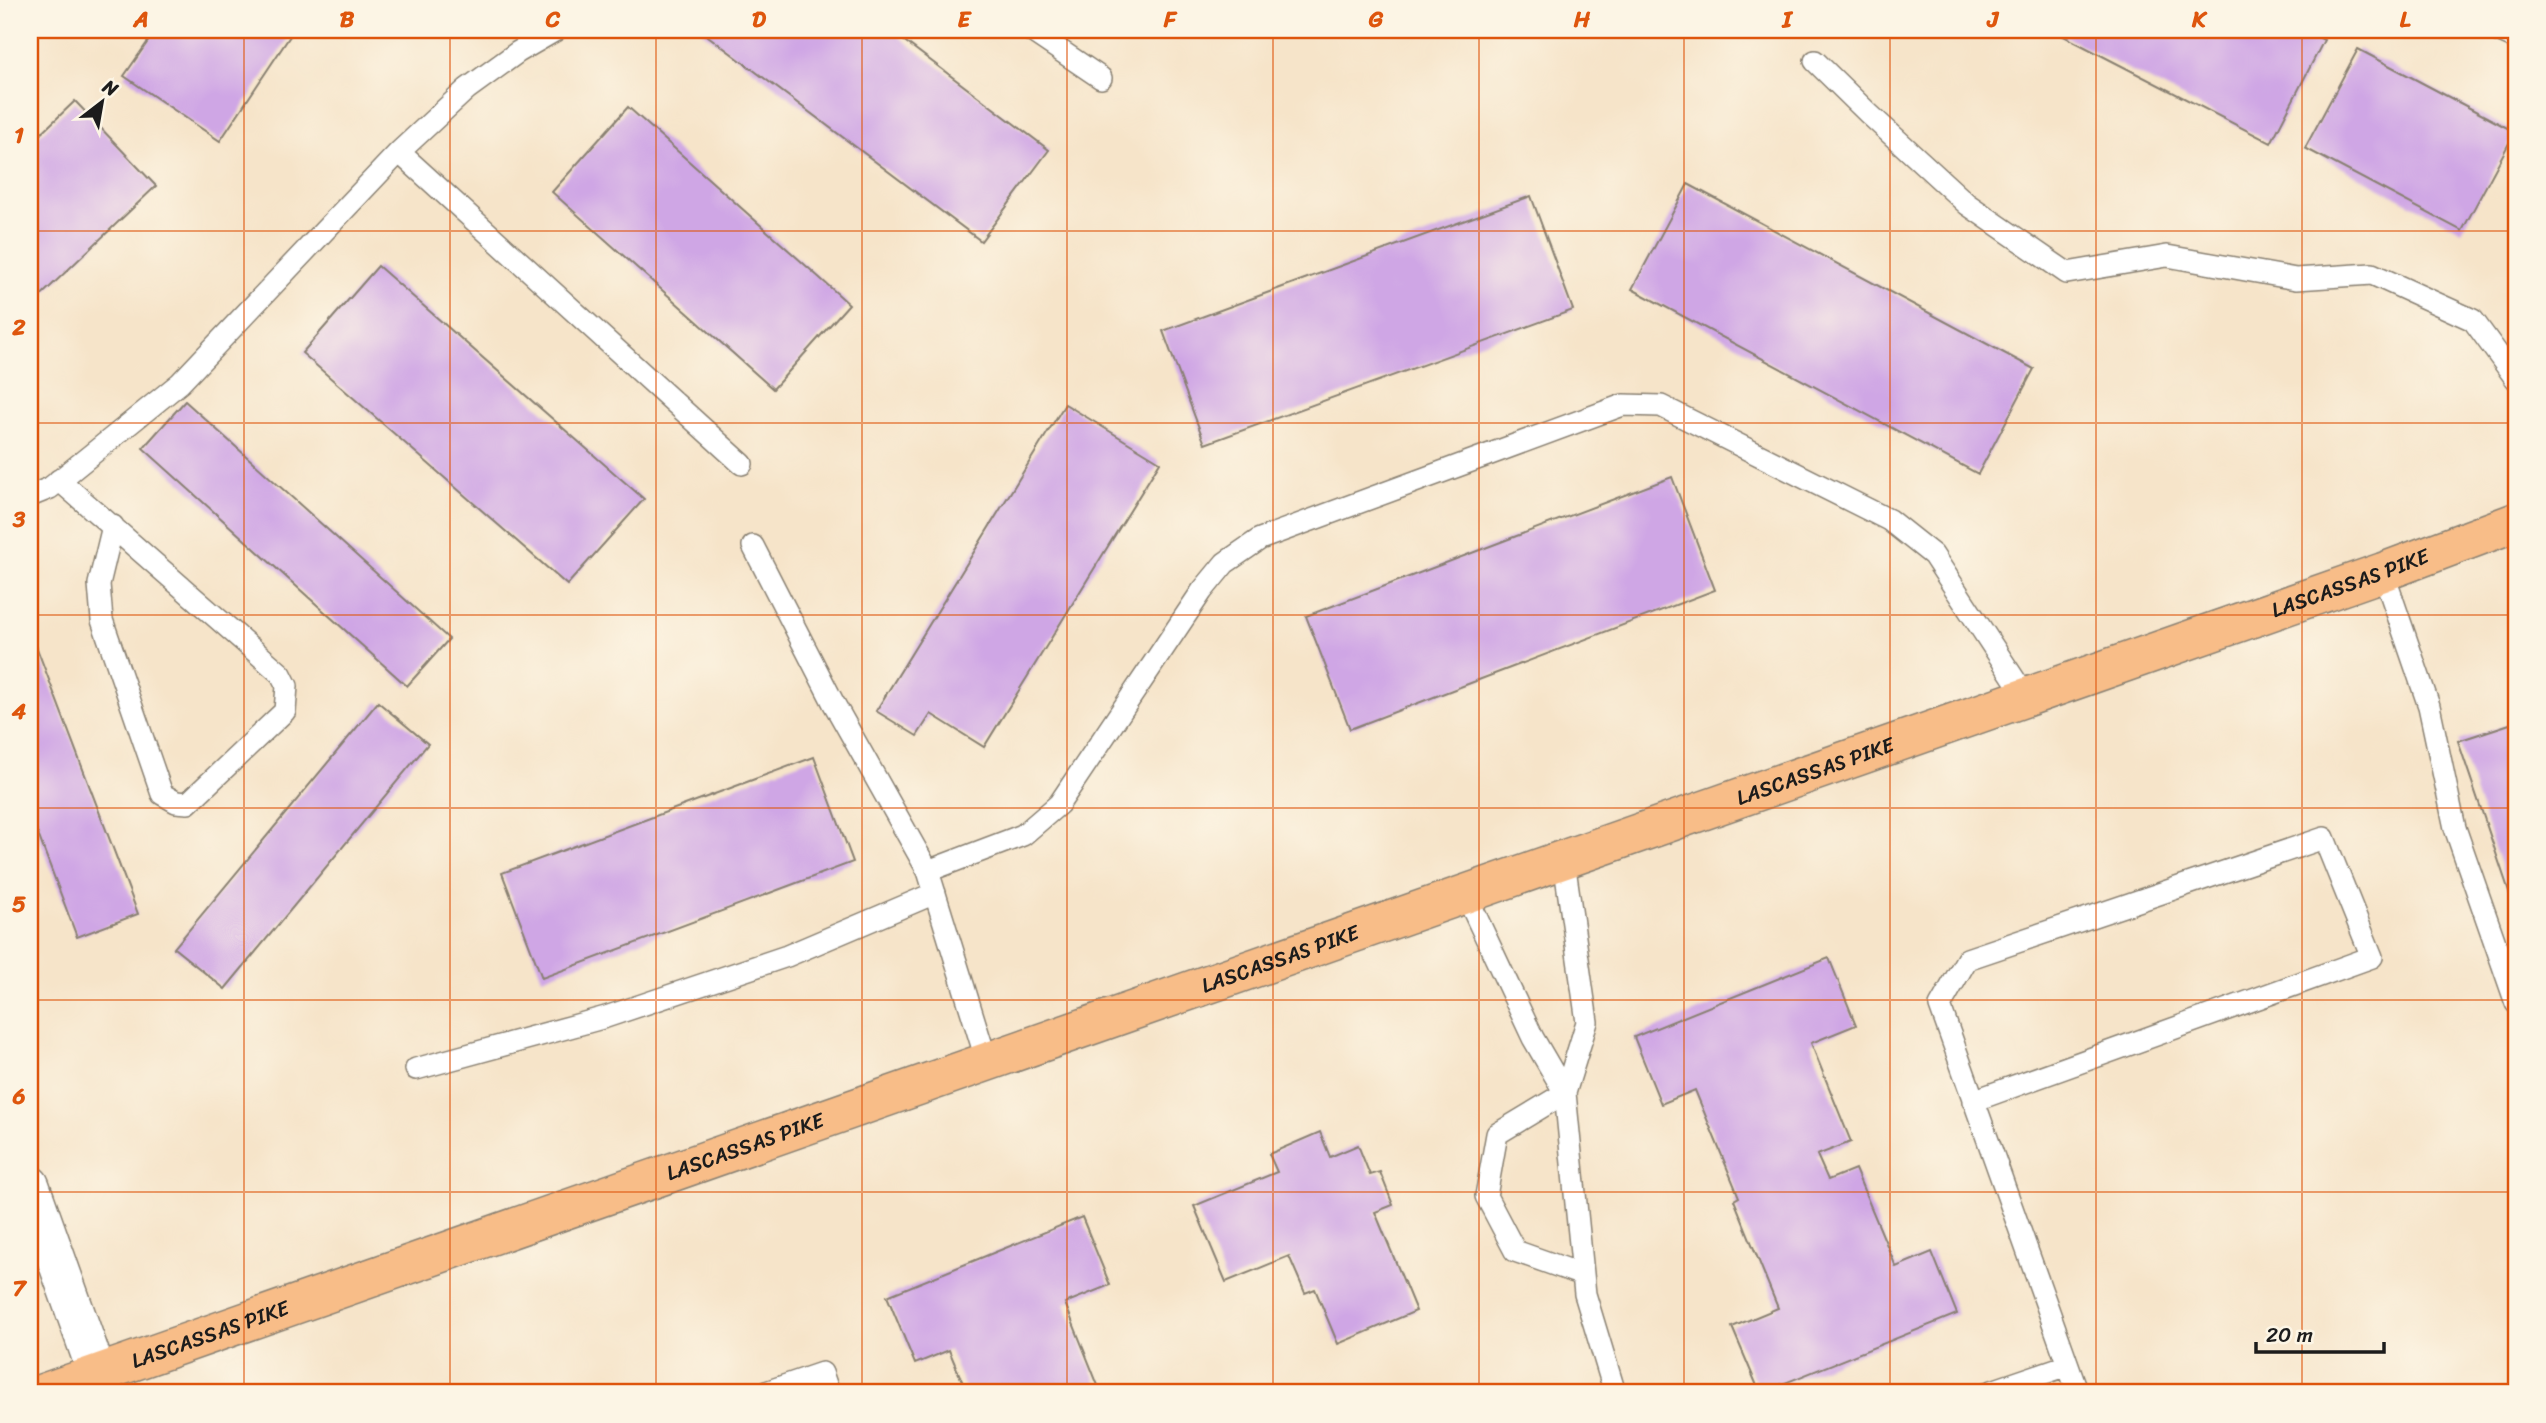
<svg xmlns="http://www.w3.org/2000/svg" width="2546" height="1423" viewBox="0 0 2546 1423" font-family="Sriracha,sans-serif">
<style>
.building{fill:#cfa6e5}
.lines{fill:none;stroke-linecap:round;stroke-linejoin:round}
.lane-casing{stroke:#898072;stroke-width:24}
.street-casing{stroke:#898072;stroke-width:41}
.primary-casing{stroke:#898072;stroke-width:41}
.lane{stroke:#fff;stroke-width:21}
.street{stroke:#fff;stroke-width:38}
.primary{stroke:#f8bd88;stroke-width:38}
.grid{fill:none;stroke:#de560d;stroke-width:2;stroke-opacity:0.55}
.labels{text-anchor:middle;stroke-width:6;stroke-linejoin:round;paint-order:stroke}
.street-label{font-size:21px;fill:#1c1c1c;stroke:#fcf5e5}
.neatline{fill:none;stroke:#de560d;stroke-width:2.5}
.grid-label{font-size:23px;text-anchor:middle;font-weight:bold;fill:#de560d}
</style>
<rect width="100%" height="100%" fill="#fcf5e5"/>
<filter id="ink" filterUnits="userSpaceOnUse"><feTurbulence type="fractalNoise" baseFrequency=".0143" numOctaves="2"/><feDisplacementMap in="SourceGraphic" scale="14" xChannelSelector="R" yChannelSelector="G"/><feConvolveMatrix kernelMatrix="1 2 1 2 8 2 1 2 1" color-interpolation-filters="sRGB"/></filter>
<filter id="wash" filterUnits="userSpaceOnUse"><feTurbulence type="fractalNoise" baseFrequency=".00686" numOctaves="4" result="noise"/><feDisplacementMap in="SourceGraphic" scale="28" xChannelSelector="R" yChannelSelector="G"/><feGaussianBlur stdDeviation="1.57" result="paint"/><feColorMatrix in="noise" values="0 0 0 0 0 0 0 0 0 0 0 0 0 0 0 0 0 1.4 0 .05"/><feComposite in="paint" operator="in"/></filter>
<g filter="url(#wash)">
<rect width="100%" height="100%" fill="#f6e4c9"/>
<g id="blocks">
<path class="building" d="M156 30H294L220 141 124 76Z
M700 30H890L1049 150 981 241Z
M2052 30H2305L2324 40 2271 143Z
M2358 49 2515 132 2462 231 2305 148Z
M75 101 156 186 30 306V144Z
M628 107 849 304 773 389 552 192Z
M1688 184 2034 369 1978 474 1632 289Z
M1531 196 1573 310 1205 444 1163 331Z
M378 266 644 499 567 585 302 353Z
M185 401 449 639 407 686 143 448Z
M1065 404 1160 462 984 747 931 714 917 736 876 711Z
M1672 477 1715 590 1350 729 1306 616Z
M30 630 138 914 77 937 30 813Z
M378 702 428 744 225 989 174 948Z
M2516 722V912L2458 741Z
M814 757 853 862 542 978 502 873Z
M1829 958 1856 1025 1811 1043 1851 1142 1817 1155 1828 1180 1855 1169 1896 1267 1932 1252 1957 1314 1760 1393 1732 1327 1778 1308 1734 1200 1739 1197 1695 1090 1661 1104 1634 1037Z
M1320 1132 1330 1157 1358 1145 1370 1175 1380 1172 1393 1205 1375 1212 1416 1311 1338 1344 1315 1289 1305 1293 1289 1256 1226 1282 1194 1206 1277 1172 1269 1154Z
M1082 1217 1110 1285 1065 1303 1101 1393H967L949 1350 915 1364 887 1296Z"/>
</g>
</g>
<g filter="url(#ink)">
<use href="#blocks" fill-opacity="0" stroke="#898072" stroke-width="2"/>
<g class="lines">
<defs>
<path id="lane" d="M1030 30 1101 78
M2496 30 2516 39
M1815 61 1868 113 1967 204 2067 273 2167 256 2296 279 2372 274 2473 320 2516 379
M399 152 742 464
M59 480 281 674 287 686 285 711 188 803 176 802 162 794 102 620 99 584 113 526
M30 496 50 488 180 383 399 152 467 89 518 52 556 30
M753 546 833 702 928 871 987 1062
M2383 572 2429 706 2455 828 2516 1003
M1564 861 1587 1022 1565 1093 1585 1294 1615 1393
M928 871 1023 835 1059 804 1202 591 1225 563 1260 539 1623 405 1661 406 1889 520 1933 555 2026 697
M1466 895 1533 1038 1565 1093
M416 1069 606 1017 787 956 935 893
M1565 1093 1497 1134 1486 1196 1515 1251 1583 1275
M1973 1101 2372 957 2324 838 1967 959 1940 1006 2078 1393
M763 1393 822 1373 829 1393
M1986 1393 2068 1365"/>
<path id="street" d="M30 1185 104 1393"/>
<g id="primary">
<path id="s1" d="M43 1393 2383 572 2516 522"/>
</g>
</defs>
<use href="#lane" class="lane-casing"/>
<use href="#street" class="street-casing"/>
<use href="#primary" class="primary-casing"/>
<use href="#lane" class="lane"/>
<use href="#street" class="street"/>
<use href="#primary" class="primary"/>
</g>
</g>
<path class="grid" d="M244 30V1393M450 30V1393M656 30V1393M862 30V1393M1067 30V1393M1273 30V1393M1479 30V1393M1684 30V1393M1890 30V1393M2096 30V1393M2302 30V1393M30 231H2516M30 423H2516M30 615H2516M30 808H2516M30 1000H2516M30 1192H2516"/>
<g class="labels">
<g class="street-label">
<text dy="7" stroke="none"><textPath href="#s1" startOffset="2445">LASCASSAS PIKE</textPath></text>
<text dy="7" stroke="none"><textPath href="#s1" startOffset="1878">LASCASSAS PIKE</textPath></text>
<text dy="7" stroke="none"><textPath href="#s1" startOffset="1311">LASCASSAS PIKE</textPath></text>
<text dy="7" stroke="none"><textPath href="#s1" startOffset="744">LASCASSAS PIKE</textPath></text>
<text dy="7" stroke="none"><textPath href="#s1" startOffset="177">LASCASSAS PIKE</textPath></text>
</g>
</g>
<rect width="2546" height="1423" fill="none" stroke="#fcf5e5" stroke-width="77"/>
<g transform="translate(102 102) rotate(31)" stroke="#fcf5e5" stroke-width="5" paint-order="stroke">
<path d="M0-5L12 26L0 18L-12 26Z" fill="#1c1c1c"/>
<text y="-10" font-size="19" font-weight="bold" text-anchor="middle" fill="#1c1c1c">N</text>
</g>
<path d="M2256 1342v10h128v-10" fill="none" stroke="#1c1c1c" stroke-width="3.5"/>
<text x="2266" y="1342" font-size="21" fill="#1c1c1c" stroke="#fcf5e5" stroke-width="5" paint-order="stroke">20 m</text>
<rect x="38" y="38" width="2470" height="1346" class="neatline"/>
<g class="grid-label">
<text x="141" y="27">A</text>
<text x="347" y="27">B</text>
<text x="553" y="27">C</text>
<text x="759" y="27">D</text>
<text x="964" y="27">E</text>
<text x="1170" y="27">F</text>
<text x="1376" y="27">G</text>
<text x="1582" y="27">H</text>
<text x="1787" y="27">I</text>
<text x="1993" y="27">J</text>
<text x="2199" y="27">K</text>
<text x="2405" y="27">L</text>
<text x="19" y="143">1</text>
<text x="19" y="335">2</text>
<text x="19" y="527">3</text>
<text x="19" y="719">4</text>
<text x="19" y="912">5</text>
<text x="19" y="1104">6</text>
<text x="19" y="1296">7</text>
</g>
</svg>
